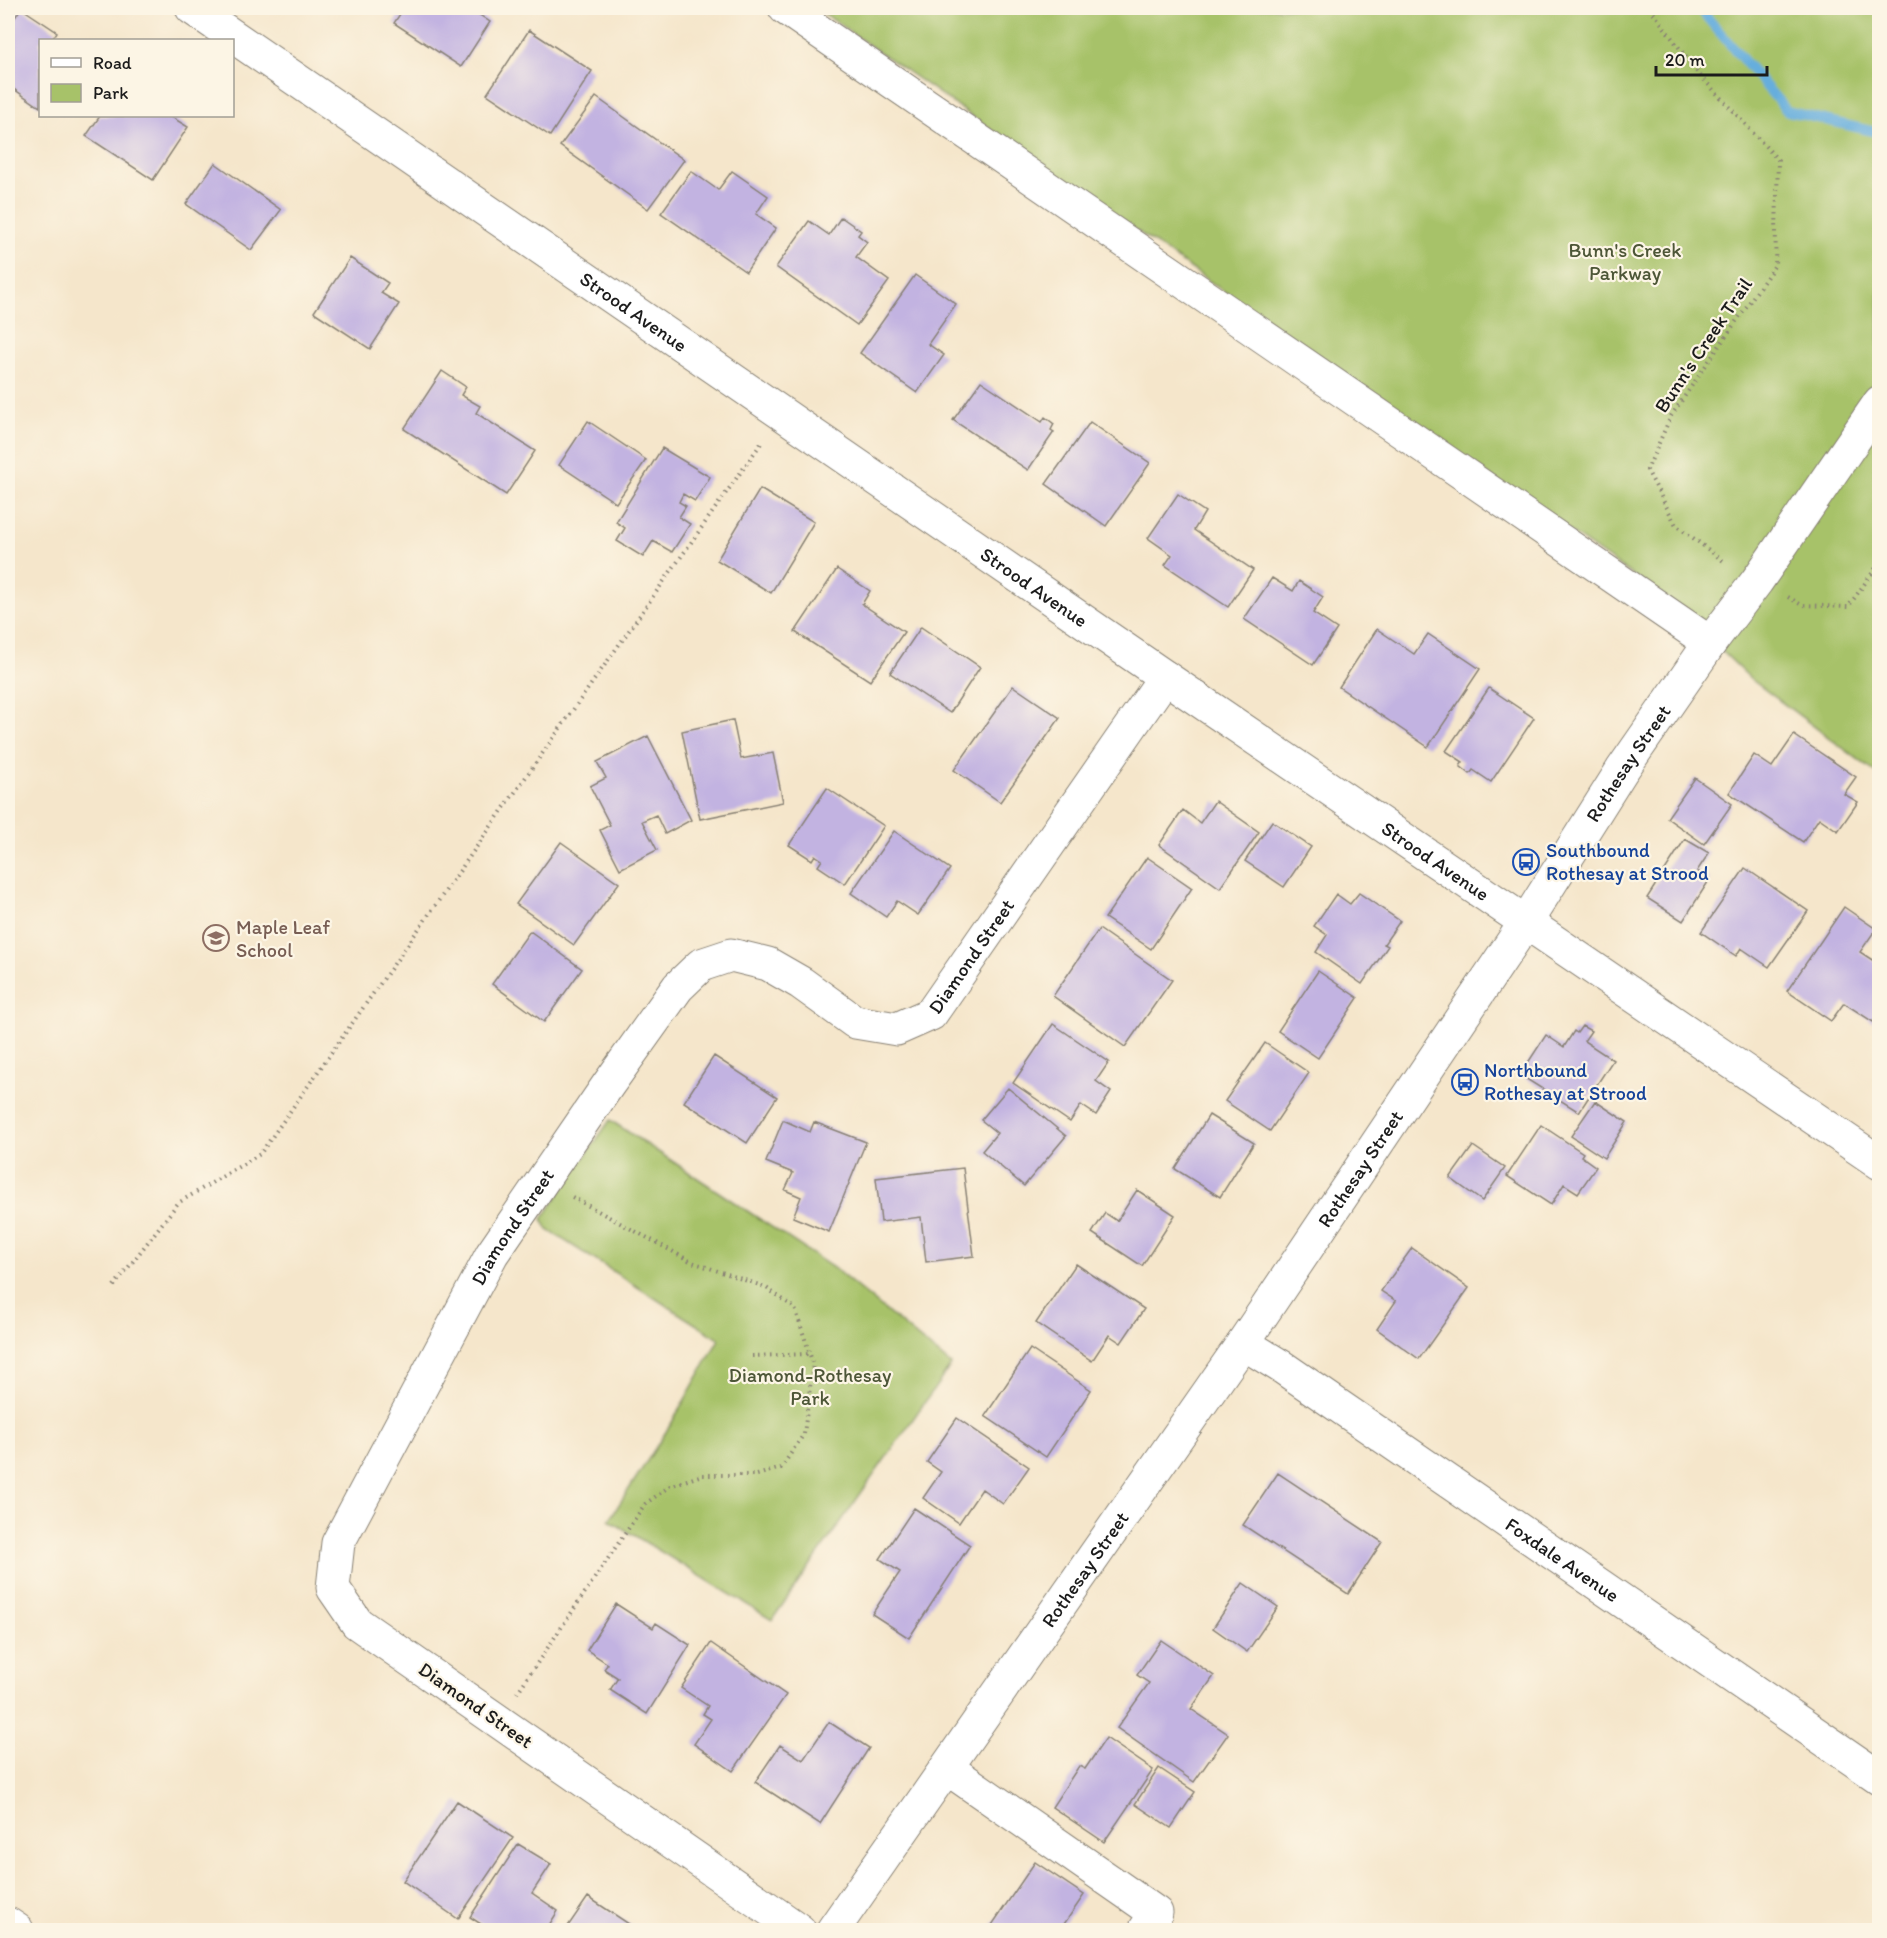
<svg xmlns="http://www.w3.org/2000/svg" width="1887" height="1938" viewBox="0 0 1887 1938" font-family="Itim,sans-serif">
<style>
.green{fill:#a7c269;stroke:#626f42;stroke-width:1.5}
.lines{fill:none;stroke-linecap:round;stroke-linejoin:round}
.stream{stroke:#66aedd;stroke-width:10}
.building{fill:#c2b3e1}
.minor-casing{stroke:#888174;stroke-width:35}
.path{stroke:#888174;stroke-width:4;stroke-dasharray:1.5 4.5;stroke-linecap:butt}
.minor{stroke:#fff;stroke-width:33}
.labels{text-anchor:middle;stroke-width:4.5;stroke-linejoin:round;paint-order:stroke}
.park-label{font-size:20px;fill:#4d5637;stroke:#fcf5e5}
.street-label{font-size:20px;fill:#1c1c1c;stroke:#fcf5e5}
.transit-label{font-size:20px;fill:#164399;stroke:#fcf5e5;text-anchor:start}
.education-label{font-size:20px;fill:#785e54;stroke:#fcf5e5;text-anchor:start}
</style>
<rect width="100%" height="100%" fill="#fcf5e5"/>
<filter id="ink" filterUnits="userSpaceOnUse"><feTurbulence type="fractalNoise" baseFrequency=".0167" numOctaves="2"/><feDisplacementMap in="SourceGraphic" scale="12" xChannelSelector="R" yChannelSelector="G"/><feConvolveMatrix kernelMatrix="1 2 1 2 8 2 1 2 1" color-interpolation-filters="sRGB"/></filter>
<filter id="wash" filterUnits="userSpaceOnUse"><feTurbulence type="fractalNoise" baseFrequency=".008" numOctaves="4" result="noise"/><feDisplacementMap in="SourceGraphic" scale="24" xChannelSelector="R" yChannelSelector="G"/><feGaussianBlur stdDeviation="1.35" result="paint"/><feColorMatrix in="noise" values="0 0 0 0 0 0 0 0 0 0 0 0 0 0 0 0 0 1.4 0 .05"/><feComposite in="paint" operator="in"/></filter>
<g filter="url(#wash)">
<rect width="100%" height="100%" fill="#f5e6cb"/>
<path class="green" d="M816 8H1879V775L1752 680 1671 602Z
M610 1120 835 1269 951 1365 772 1620 609 1520 671 1424 719 1339 548 1230 542 1219Z"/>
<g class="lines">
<path class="stream" d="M1699 8 1787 111 1880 133"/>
</g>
<g id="blocks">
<path class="building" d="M21 8 57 32 52 40H40V107L8 85V28Z
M404 8H469L490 22 461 67 394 23Z
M529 30 592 71 550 136 487 94Z
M596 97 684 160 648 209 560 146Z
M100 116H170L188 127 153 180 86 136Z
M215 163 281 210 251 250 186 204Z
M691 171 718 190 732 171 768 196 756 214 776 228 746 272 661 213Z
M841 217 861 231 858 235 867 242 856 257 889 281 857 325 776 267 809 221 829 235Z
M350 258 388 283 381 293 399 304 370 349 314 312Z
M915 275 956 304 928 344 944 355 917 393 860 353Z
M442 371 466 387 461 395 480 406 476 413 535 451 506 495 404 429Z
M981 381 1042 422 1045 417 1054 424 1051 430 1054 432 1028 470 953 420Z
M588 421 646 460 616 503 559 465Z
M1090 422 1150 463 1106 526 1046 484Z
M662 448 710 477 695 501 683 494 679 502 686 506 679 517 690 524 672 552 653 541 643 557 617 541 625 528 616 522Z
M760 489 814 522 771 593 717 560Z
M1178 494 1205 512 1194 530 1253 570 1228 607 1165 565 1172 555 1148 538Z
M837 569 870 591 862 604 904 632 870 681 795 632Z
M1272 578 1293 591 1299 581 1323 597 1313 613 1337 629 1313 665 1244 619Z
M921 627 980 667 950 713 890 673Z
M1377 629 1414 654 1428 634 1480 669 1428 747 1339 687Z
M1013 686 1060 718 1000 802 954 770Z
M1489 688 1534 718 1491 782 1473 770 1470 774 1460 766 1463 762 1446 751Z
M733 720 741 759 773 753 783 802 700 819 682 731Z
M1794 735 1856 777 1844 794 1858 802 1838 831 1819 818 1803 842 1729 793 1754 755 1772 767Z
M648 736 691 820 665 834 656 815 642 821 657 850 620 869 600 830 610 825 590 786 606 778 597 762Z
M1695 778 1732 804 1704 844 1667 818Z
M827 788 884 826 845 884 818 866 822 860 815 855 812 860 789 845Z
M1215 801 1259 832 1220 888 1159 845 1183 810 1200 823Z
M1272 821 1311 847 1284 887 1245 861Z
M894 831 950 869 918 915 897 901 886 917 851 893Z
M1685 839 1709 853 1697 871 1710 879 1683 921 1647 898Z
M561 842 619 883 574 945 516 904Z
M1147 857 1192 888 1151 949 1105 918Z
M1745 868 1808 911 1769 967 1741 948 1736 956 1701 932Z
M1359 893 1400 921 1384 944 1388 946 1362 984 1316 952 1327 935 1314 926 1336 894 1350 904Z
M1844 907 1876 929 1860 952 1880 965V1011L1873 1022 1844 1003 1831 1021 1787 991Z
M1099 929 1172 980 1125 1047 1053 996Z
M530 931 582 969 544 1022 492 984Z
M1318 971 1358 998 1318 1058 1278 1031Z
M1053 1024 1109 1062 1096 1081 1111 1092 1096 1115 1081 1105 1070 1122 1013 1083Z
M1582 1026 1591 1031 1584 1041 1613 1060 1579 1112 1520 1075 1546 1035 1564 1047 1574 1031 1577 1033Z
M1265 1043 1309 1073 1270 1131 1225 1101Z
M714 1056 777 1097 747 1143 684 1102Z
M1008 1088 1066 1136 1024 1186 982 1151 997 1133 981 1120Z
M1595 1101 1627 1122 1604 1158 1571 1136Z
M1209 1115 1254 1143 1220 1197 1175 1169Z
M783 1120 810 1132 814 1122 866 1142 829 1232 793 1217 801 1197 785 1190 793 1173 766 1162Z
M1541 1125 1583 1153 1581 1156 1596 1167 1578 1193 1564 1184 1551 1205 1507 1176Z
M1473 1146 1505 1168 1482 1201 1450 1178Z
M963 1168 974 1256 926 1262 921 1217 881 1222 876 1178Z
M1137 1190 1175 1215 1142 1266 1092 1233 1105 1213 1117 1221Z
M1412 1248 1469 1288 1419 1359 1377 1329 1396 1301 1381 1291Z
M1076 1264 1144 1309 1121 1343 1109 1335 1092 1361 1036 1323Z
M1030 1349 1091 1390 1046 1457 985 1416Z
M957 1418 1029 1467 1003 1504 982 1489 959 1523 923 1498 941 1472 927 1462Z
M1278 1473 1382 1542 1348 1594 1243 1525Z
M914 1508 970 1545 909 1638 872 1614 900 1572 880 1559Z
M1243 1583 1278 1607 1247 1652 1213 1628Z
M616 1604 653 1628 656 1623 690 1645 647 1714 610 1690 618 1678 604 1669 608 1664 587 1650Z
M1161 1640 1214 1676 1191 1709 1228 1734 1194 1782 1117 1728 1149 1683 1137 1675Z
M711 1643 786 1695 733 1771 694 1744 711 1719 703 1714 708 1706 681 1688Z
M829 1722 869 1748 820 1824 755 1782 780 1745 803 1760Z
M1106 1738 1153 1770 1104 1842 1052 1807 1079 1766 1085 1769Z
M1159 1768 1195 1792 1171 1828 1135 1804Z
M457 1801 513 1838 458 1919 403 1881Z
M518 1844 551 1864 532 1893 558 1911 546 1930H490L470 1917Z
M1035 1862 1084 1895 1060 1930H1000L992 1925Z
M588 1897 638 1930H569L566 1929Z"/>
</g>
</g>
<g filter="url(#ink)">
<use href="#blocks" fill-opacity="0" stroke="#888174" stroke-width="1.5"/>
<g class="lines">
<defs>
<g id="minor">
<path id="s1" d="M192 8 1165 677 1880 1163"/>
<path d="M785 8 1710 643"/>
<path id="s2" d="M1243 1343 1282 1367 1880 1778"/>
<path d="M947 1768 1156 1913 1145 1930"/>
<path d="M8 1924 17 1930"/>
<path id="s3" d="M799 1930 357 1623 333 1588 338 1543 492 1254 608 1085 678 987 701 965 731 955 768 964 801 983 855 1022 897 1029 931 1014 1165 677"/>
<path id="s4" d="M833 1930 1243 1343 1526 922 1622 770 1710 643 1757 581 1880 402"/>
</g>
</defs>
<use href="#minor" class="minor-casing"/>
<path class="path" d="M1650 8 1697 72 1778 160 1775 265 1671 416 1647 470 1676 525 1726 563
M1788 597 1802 605 1848 607 1880 562
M114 1286 178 1203 260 1154 762 442
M752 1356 810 1354
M517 1693 645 1504 670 1486 702 1475H757L781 1468 804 1434 813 1364 795 1308 765 1287 692 1262 572 1197"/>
<use href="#minor" class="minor"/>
</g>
</g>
<defs>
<symbol id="bus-ring" viewBox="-11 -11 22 22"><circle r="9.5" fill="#fcf5e5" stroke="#1a4fb4" stroke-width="1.5"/><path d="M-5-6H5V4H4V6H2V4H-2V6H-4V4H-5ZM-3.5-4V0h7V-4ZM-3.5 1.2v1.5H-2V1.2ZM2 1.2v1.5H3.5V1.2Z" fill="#1a4fb4"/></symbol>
<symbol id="school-ring" viewBox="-11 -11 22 22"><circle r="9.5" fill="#fcf5e5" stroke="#8d6e63" stroke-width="1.5"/><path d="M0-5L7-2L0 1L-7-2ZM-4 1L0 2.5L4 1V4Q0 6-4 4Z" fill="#8d6e63"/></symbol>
</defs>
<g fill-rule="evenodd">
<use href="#bus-ring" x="1511" y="847" width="30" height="30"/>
<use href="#school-ring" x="201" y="923" width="30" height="30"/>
<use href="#bus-ring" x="1450" y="1067" width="30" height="30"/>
</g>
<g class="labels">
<g class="park-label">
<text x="1625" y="257">Bunn's Creek<tspan x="1625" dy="23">Parkway</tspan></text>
<text x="810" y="1382">Diamond-Rothesay<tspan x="810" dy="23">Park</tspan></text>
</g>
<g class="street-label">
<text dy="7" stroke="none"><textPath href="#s1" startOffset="536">Strood Avenue</textPath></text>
<text transform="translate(1703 345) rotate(-56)" y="7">Bunn's Creek Trail</text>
<text dy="7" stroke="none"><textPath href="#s1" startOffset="1022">Strood Avenue</textPath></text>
<text dy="7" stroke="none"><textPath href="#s4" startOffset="1412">Rothesay Street</textPath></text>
<text dy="7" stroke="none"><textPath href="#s1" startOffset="1508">Strood Avenue</textPath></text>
<text dy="7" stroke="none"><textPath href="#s3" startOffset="1635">Diamond Street</textPath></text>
<text dy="7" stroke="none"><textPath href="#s4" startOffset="926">Rothesay Street</textPath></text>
<text dy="7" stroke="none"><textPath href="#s3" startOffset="987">Diamond Street</textPath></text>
<text dy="7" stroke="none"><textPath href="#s2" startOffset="386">Foxdale Avenue</textPath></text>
<text dy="7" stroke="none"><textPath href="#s4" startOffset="440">Rothesay Street</textPath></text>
<text transform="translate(476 1705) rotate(35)" y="7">Diamond Street</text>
</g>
<g class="transit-label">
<text x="1546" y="857">Southbound<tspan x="1546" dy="23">Rothesay at Strood</tspan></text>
<text x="1484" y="1077">Northbound<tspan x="1484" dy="23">Rothesay at Strood</tspan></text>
</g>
<g class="education-label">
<text x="236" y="934">Maple Leaf<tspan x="236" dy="23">School</tspan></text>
</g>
</g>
<rect width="1887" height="1938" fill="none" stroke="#fcf5e5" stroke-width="30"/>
<rect x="39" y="39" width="195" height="78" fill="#fcf5e5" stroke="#a29e95" stroke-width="1.5"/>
<rect x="51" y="58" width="30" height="9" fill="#ffffff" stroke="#a29e95" stroke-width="1.5"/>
<text x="93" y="69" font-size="18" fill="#1c1c1c">Road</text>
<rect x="51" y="84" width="30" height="18" fill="#a7c269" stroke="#a29e95" stroke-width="1.5"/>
<text x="93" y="99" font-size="18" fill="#1c1c1c">Park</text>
<path d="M1656 66v9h111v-9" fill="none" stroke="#1c1c1c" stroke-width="3"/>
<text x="1665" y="66" font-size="18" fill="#1c1c1c" stroke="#fcf5e5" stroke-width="4.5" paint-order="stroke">20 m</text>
</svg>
